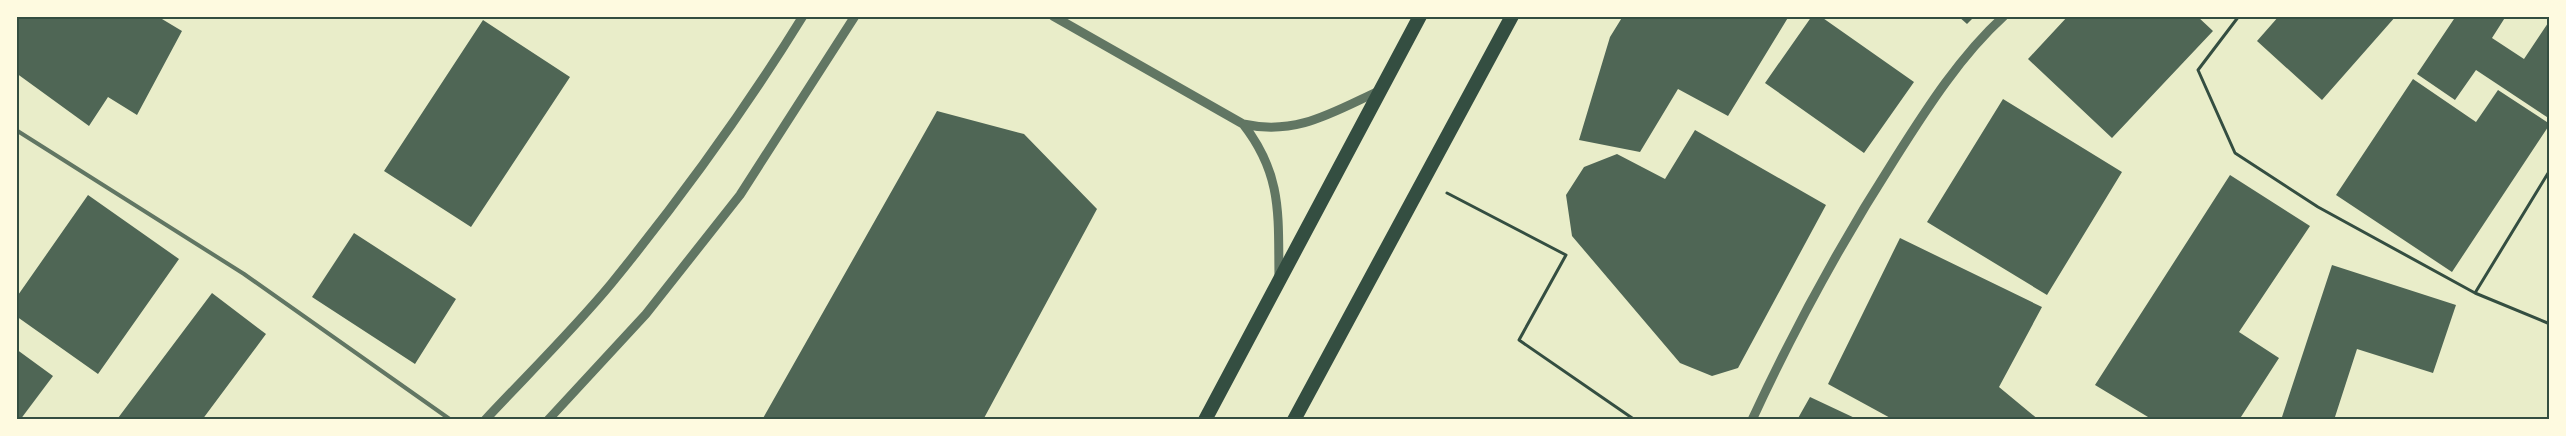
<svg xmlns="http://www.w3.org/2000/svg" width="2566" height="436" viewBox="0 0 2566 436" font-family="Ubuntu,sans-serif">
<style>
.building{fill:#4f6655}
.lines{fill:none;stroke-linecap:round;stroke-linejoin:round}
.path{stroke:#344e41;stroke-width:3}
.service{stroke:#617663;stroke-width:4}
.tertiary{stroke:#617663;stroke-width:9}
.trunk{stroke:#344e41;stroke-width:14}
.neatline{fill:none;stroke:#344e41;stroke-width:2}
</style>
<rect width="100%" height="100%" fill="#e9edc9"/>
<path class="building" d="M16 16H157L182 31 137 115 108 97 89 126 16 73Z
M1623 16H1789L1728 116 1678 89 1640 152 1579 140 1610 37Z
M1812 16H1820L1914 82 1864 153 1765 83Z
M1958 16H1975L1967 24Z
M2068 16H2197L2213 31 2112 138 2028 59Z
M2279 16H2396L2322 100 2257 41Z
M2456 16H2506L2492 38 2524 59 2550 20V119L2476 70 2455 100 2417 74Z
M483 20 570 77 471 227 384 171Z
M2413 79 2476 122 2498 90 2550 124 2452 272 2336 195Z
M2003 99 2122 172 2047 295 1927 222Z
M937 111 1024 134 1097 209 983 420H762Z
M1695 130 1826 205 1738 368 1712 376 1680 363 1572 236 1566 195 1584 167 1617 154 1665 179Z
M2230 175 2310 226 2239 332 2279 358 2239 420H2153L2095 385Z
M88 195 179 259 98 374 16 316V298Z
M354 233 456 299 415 364 312 297Z
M1900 238 2042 307 1999 387 2039 420H1894L1828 384Z
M2332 265 2456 305 2433 373 2357 349 2334 420H2281Z
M212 293 266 334 202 420H119L118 418Z
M16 349 53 376 20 420H16Z
M1810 397 1859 420H1797Z"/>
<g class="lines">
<path class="path" d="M2239 16 2198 70 2235 153 2318 207 2475 293 2550 324
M1447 193 1566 255 1519 340 1635 420
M2475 293 2550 170"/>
<path class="service" d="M16 130 244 274 451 420"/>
<path class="tertiary" d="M1053 16 1243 124C1297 136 1333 112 1381 90
M1243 124C1283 175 1278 216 1279 277
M485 420C527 375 572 331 611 284 681 198 745 110 803 16
M548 420 646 314 740 195 855 16
M1752 420C1794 329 1842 241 1896 157 1927 108 1961 55 2004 16"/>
<path class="trunk" d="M1205 420 1420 16
M1294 420 1512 16"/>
</g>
<rect width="2566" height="436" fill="none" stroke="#fefae0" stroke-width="35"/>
<rect x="18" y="18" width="2530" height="400" class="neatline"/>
</svg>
